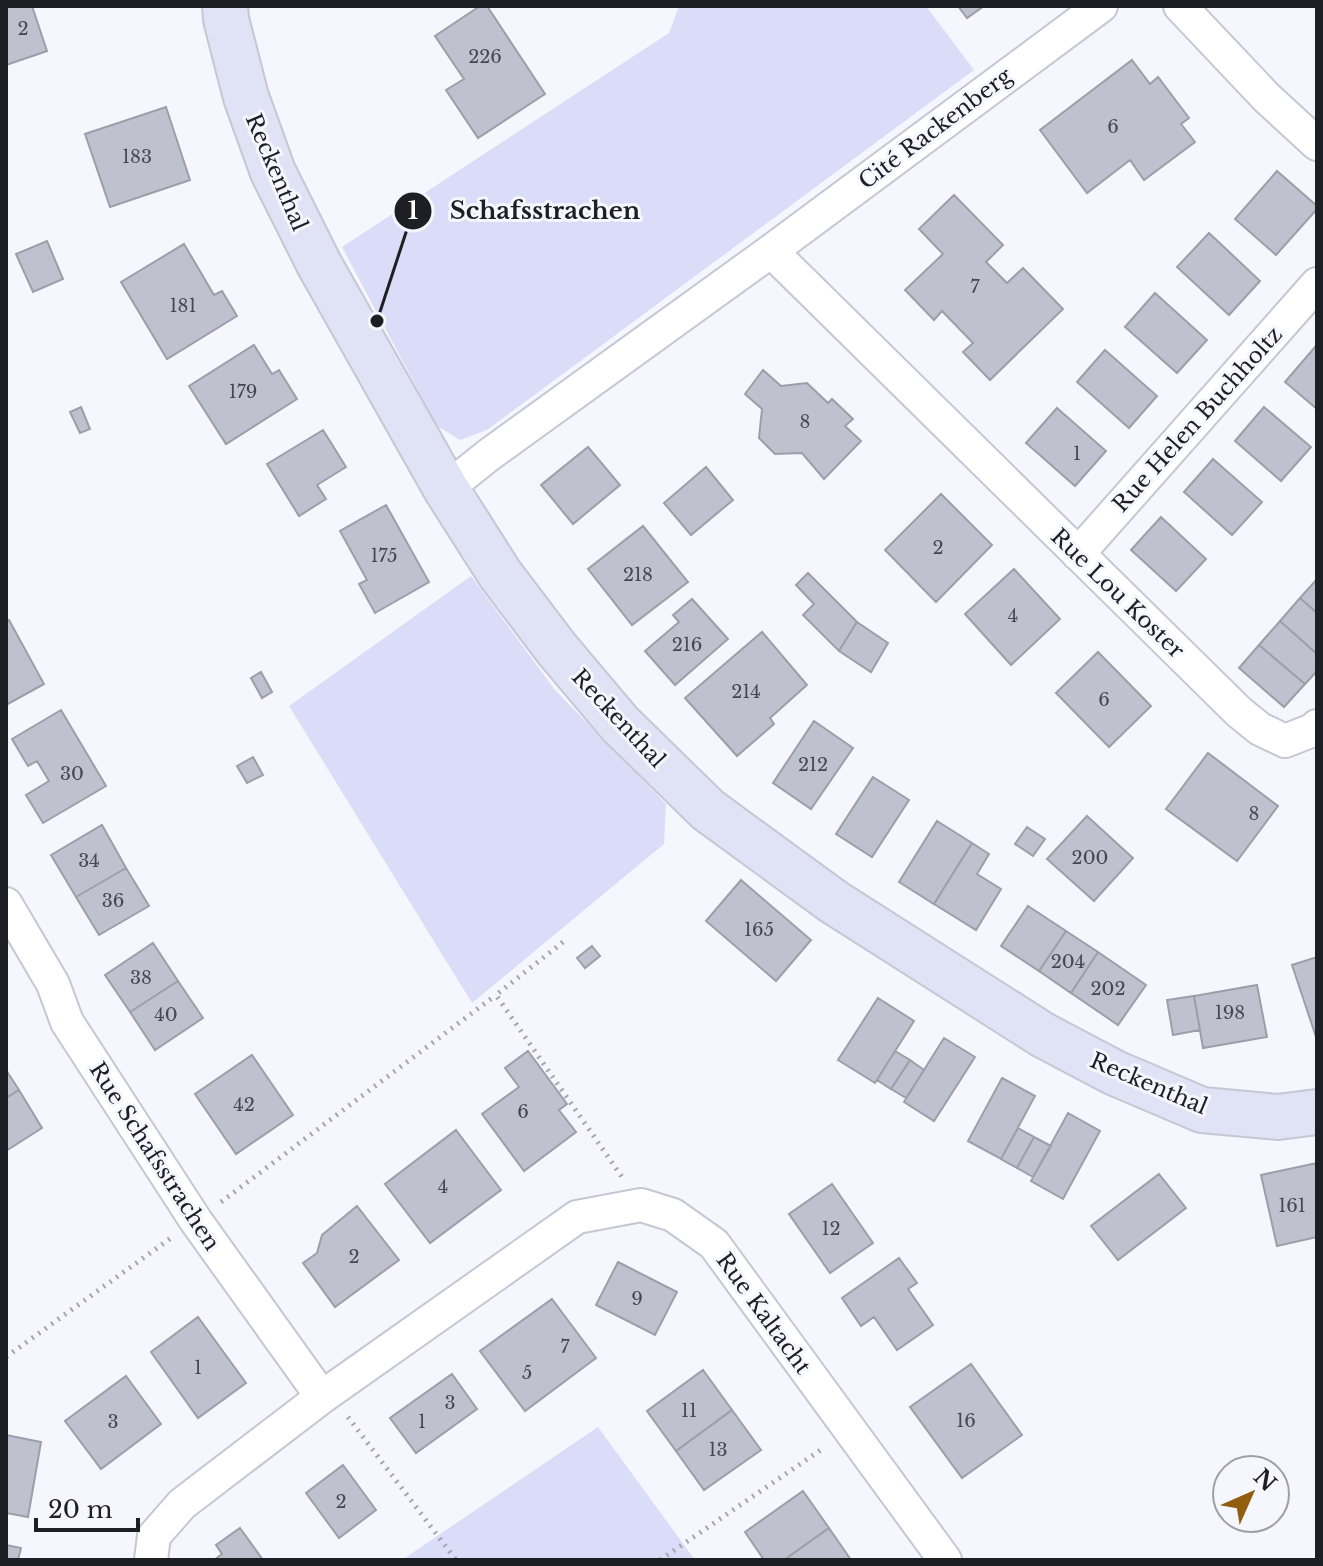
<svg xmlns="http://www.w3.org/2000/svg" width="1323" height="1566" viewBox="0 0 1323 1566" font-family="'Libre Baskerville',serif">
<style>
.green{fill:#dbddf8}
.building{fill:#c0c1cf;stroke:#9c9eaa;stroke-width:2}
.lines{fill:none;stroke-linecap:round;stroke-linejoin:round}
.street-casing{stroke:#c5c7d4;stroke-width:36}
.secondary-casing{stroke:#c5c7d4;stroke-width:48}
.path{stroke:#a6a7ae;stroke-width:5;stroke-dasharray:2 6;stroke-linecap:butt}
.street{stroke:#fff;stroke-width:32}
.secondary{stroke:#e0e2f5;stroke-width:44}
.labels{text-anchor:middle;stroke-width:6;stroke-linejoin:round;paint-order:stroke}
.number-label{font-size:18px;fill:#46484f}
.street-label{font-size:22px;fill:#1e1f24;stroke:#f5f6fe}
.leader{fill:none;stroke:#1e1f24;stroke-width:3}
.callout-dot{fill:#1e1f24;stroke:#f5f6fe;stroke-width:3}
.mark-label{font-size:24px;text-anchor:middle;font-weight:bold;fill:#fff}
.callout-label{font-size:24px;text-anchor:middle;font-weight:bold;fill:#1e1f24;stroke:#f5f6fe;stroke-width:6;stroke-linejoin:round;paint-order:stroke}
</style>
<rect width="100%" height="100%" fill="#f5f6fe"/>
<path class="green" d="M679 6H926L974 70 487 430 460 440 437 426 342 247 669 33Z
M471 576 555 690 666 804 664 844 472 1003 289 706Z
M598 1427 695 1560H402Z"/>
<path class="building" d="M6 6H32L47 51 6 65Z
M480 6H487L545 94 478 138 446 90 464 79 435 36Z
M958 6H984L967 18Z
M1132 60 1150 84 1158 77 1189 118 1181 124 1195 142 1144 180 1130 160 1087 193 1040 130Z
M166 107 190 180 110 207 85 134Z
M1277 171 1317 206V209L1276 255 1235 219Z
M954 195 1003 245 986 262 1007 283 1023 268 1063 309 990 380 963 352 973 343 942 311 934 320 905 290 943 254 919 229Z
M1209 233 1260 281 1229 315 1177 267Z
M47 241 63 279 33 292 16 254Z
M184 244 214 295 222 291 237 316 167 359 121 282Z
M1155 293 1207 340 1177 373 1125 327Z
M254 345 272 374 279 370 297 399 226 444 189 386Z
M1315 347 1317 349V409L1285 382Z
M1105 350 1157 396 1129 428 1077 382Z
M763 370 781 386 807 383 828 403 832 399 853 419 845 426 861 441 824 479 802 453 775 454 759 438 762 409 745 394Z
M81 407 90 429 80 433 70 412Z
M1264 407 1311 447 1281 481 1235 441Z
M1057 408 1106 451 1075 486 1026 443Z
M323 430 346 467 317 485 326 499 299 516 267 464Z
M588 447 620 485 573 524 541 485Z
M1213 459 1262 502 1232 535 1184 492Z
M706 467 733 500 691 535 664 503Z
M941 494 992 545 936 602 885 550Z
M386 505 429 582 375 613 359 584 367 580 340 531Z
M1161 517 1206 559 1176 591 1131 550Z
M643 526 688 582 632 625 588 569Z
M1014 569 1060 619 1011 665 965 614Z
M808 573 857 622 839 651 803 615 814 604 796 585Z
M1317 579V613L1300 598Z
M1300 598 1317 613V654L1280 621Z
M692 599 728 639 675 685 645 651 679 622 673 615Z
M9 620 44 684 6 705V622Z
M1280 621 1317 654V671L1305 684 1259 645Z
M857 622 888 643 871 672 839 651Z
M762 632 807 685 770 718 774 724 737 756 685 698Z
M1259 645 1305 684 1284 707 1239 668Z
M1098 652 1151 706 1109 747 1056 693Z
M261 672 272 692 262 698 251 678Z
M61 710 106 786 43 823 26 795 49 781 37 761 28 766 12 739Z
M814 721 853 748 811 809 773 783Z
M1208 753 1278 806 1237 861 1166 809Z
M253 757 263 775 247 783 237 766Z
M873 777 909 800 872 857 836 834Z
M1087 816 1133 858 1094 901 1047 859Z
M937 821 972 843 934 904 899 882Z
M102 825 126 868 76 897 51 855Z
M1027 827 1045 839 1033 856 1015 844Z
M972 843 989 854 977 874 1001 889 976 930 934 904Z
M126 868 149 906 99 935 76 897Z
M741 880 811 940 776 981 706 921Z
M1028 906 1066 931 1039 971 1001 946Z
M1066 931 1098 952 1071 993 1039 971Z
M153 943 178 981 130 1012 105 975Z
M592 946 600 956 585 968 577 958Z
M1098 952 1146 985 1118 1025 1071 993Z
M1317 957V1040L1292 965Z
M178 981 203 1018 155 1050 130 1012Z
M1257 985 1267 1037 1203 1048 1194 996Z
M1194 996 1200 1030 1173 1035 1167 1000Z
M878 998 914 1021 875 1083 838 1060Z
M944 1038 975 1057 934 1121 904 1102Z
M528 1051 567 1104 559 1110 576 1132 524 1171 482 1114 519 1087 505 1068Z
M895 1051 910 1060 891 1089 877 1080Z
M252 1055 293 1115 236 1154 195 1094Z
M910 1060 924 1070 906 1098 891 1089Z
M6 1070 19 1090 6 1098Z
M1002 1078 1035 1096 1001 1159 968 1141Z
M19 1090 42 1128 6 1151V1098Z
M1068 1113 1100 1131 1063 1199 1031 1181Z
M1018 1128 1034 1137 1017 1168 1001 1159Z
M456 1130 501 1190 430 1243 385 1184Z
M1034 1137 1051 1146 1033 1177 1017 1168Z
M1317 1163V1237L1277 1246 1261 1175Z
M1159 1174 1186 1208 1118 1260 1091 1226Z
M832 1184 873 1243 830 1273 789 1214Z
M357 1206 399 1260 335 1307 303 1263 317 1253 322 1235Z
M899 1258 917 1283 908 1289 933 1325 897 1350 874 1317 861 1326 842 1298Z
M618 1262 677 1292 655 1335 596 1305Z
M552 1299 596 1358 525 1411 480 1351Z
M198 1317 246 1383 198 1418 151 1352Z
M971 1364 1022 1435 962 1478 910 1407Z
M703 1370 732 1410 676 1451 647 1411Z
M452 1374 477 1409 416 1453 390 1418Z
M126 1376 161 1424 101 1469 65 1421Z
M732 1410 761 1450 704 1490 676 1451Z
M6 1435 41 1442 28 1517 6 1513Z
M343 1465 376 1510 339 1538 306 1493Z
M803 1491 829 1528 784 1560H764L745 1532Z
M240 1528 263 1560H214L222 1554 216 1545Z
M829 1528 851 1560H784Z
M6 1545 21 1548 18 1560H6Z"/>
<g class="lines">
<defs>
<path id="street" d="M1180 6 1266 97 1317 144
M771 251 1239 712 1260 729 1285 741 1313 730 1317 726
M446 489 490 454 771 251 1101 6
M1078 554 1317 284
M6 904 53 984 67 1022 196 1221 322 1397
M151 1560 154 1536 182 1504 322 1397 577 1217 641 1205 673 1215 714 1244 945 1560"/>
<path id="secondary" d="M225 6 226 19 246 97 273 172 319 264 446 489 500 574 556 648 620 724 708 810 834 902 1043 1035 1115 1073 1202 1110 1278 1117 1317 1112"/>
</defs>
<use href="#street" class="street-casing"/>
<use href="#secondary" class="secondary-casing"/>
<path class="path" d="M563 942 496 995 622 1177
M221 1202 496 995
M6 1357 171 1238
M348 1417 456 1560
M660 1560 825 1447"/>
<use href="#street" class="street"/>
<use href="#secondary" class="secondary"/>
</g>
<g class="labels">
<g class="number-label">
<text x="23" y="35">2</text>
<text x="485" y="63">226</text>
<text x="1113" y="133">6</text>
<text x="137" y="163">183</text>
<text x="975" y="293">7</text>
<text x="183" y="312">181</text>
<text x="243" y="398">179</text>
<text x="805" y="428">8</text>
<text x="1077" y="460">1</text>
<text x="938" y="554">2</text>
<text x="384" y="562">175</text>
<text x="638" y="581">218</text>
<text x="1013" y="622">4</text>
<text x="687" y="651">216</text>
<text x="746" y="698">214</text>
<text x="1104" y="706">6</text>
<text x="813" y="771">212</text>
<text x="72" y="780">30</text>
<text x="1254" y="820">8</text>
<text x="1090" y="864">200</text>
<text x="89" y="867">34</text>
<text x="113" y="907">36</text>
<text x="759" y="936">165</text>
<text x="1068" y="968">204</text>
<text x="141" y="984">38</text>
<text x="1108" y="995">202</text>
<text x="1230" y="1019">198</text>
<text x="166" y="1021">40</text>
<text x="244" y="1111">42</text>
<text x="523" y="1118">6</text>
<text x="443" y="1193">4</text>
<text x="1292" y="1212">161</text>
<text x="831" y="1235">12</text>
<text x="354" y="1263">2</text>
<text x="637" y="1305">9</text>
<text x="565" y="1353">7</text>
<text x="198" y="1374">1</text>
<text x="527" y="1379">5</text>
<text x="450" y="1409">3</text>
<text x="689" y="1417">11</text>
<text x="966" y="1427">16</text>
<text x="113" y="1428">3</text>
<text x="422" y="1428">1</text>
<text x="718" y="1456">13</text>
<text x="341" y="1508">2</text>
</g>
<g class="street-label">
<text transform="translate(935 128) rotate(-37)" y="8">Cité Rackenberg</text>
<text transform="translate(277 172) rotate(67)" y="8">Reckenthal</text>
<text transform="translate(1197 419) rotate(-48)" y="8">Rue Helen Buchholtz</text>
<text transform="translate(1118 593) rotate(44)" y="8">Rue Lou Koster</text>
<text transform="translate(619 718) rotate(47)" y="8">Reckenthal</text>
<text transform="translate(1149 1083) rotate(23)" y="8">Reckenthal</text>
<text transform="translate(155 1156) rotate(57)" y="8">Rue Schafsstrachen</text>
<text transform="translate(764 1313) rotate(54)" y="8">Rue Kaltacht</text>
</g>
</g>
<path class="leader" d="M377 321L413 211"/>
<g class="callout-dot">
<circle cx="377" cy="321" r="8"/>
<circle cx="413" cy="211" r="20"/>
</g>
<g class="mark-label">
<text x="413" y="219">1</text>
</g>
<g class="callout-label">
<text x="545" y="219">Schafsstrachen</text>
</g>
<rect width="1323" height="1566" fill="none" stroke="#1e1f24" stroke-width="16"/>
<g transform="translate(1251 1494) rotate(45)"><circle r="38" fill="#f5f6fe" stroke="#9fa0a7" stroke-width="2"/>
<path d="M0-6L14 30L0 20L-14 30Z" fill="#905e0d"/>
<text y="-12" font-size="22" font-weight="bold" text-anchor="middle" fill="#1e1f24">N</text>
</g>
<path d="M36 1518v12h102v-12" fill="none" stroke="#1e1f24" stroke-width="4"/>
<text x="48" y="1518" font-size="24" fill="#1e1f24" stroke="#f5f6fe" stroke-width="6" paint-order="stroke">20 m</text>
</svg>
